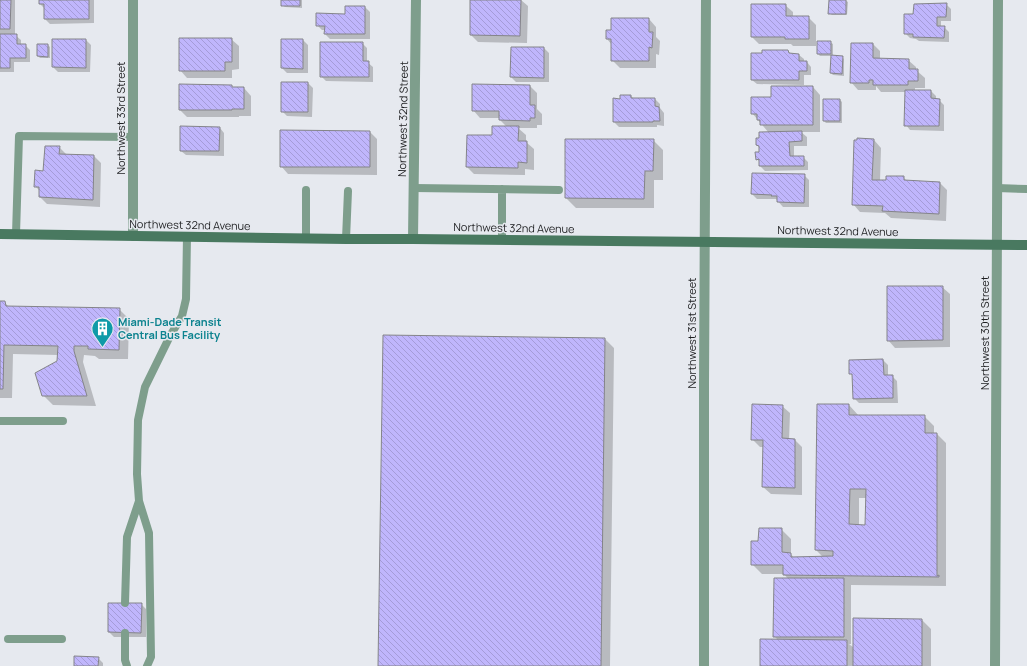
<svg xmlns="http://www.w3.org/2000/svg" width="1027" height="666" viewBox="0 0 1027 666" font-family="Manrope,sans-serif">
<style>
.shadow{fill:#0003;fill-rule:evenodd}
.building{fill:url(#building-back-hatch);stroke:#848489;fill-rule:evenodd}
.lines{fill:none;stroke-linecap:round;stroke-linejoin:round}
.service{stroke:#7e9e8c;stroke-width:8}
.minor{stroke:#7e9e8c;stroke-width:10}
.secondary{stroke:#497960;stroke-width:10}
.labels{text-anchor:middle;stroke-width:3;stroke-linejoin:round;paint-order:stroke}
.street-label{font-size:11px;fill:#1d1e20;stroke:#e6e9ef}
.culture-label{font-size:11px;font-weight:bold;fill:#0d838f;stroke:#e6e9ef;text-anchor:start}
</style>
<defs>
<pattern id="building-back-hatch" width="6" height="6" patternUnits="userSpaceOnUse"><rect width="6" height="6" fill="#c0b6fc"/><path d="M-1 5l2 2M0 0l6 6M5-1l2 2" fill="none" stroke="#a59cd8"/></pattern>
</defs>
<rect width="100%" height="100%" fill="#e6e9ef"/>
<path class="shadow" d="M0 0H15V35L21 40V45H25L30 50V62H14V72H0Z
M40 0H94V23L50 24 45 19V9L40 4Z
M282 0H302V8L285 7 282 5Z
M471 0H521L528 6 527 43 478 42 471 35Z
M845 0 848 2 847 15H832L829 13Z
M946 4 951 9V21H941V27H944L949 32V42L919 41 916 39 910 38 905 33 914 15Z
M785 5 793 12V17H808L816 25V46H793L791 44H759L752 37Z
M365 7 370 12V39H330L325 34V30H322L317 25Z
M649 19 656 27V37L660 41 659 55 656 54V68H620L612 60V45L607 39Z
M231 39 239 46V69L232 70V78H187L180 70Z
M86 40 91 45 90 72H58L53 67Z
M303 40 308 45V73H287L282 68Z
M830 42 833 44V56L842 57 844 59V76L833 75 831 73 832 56H820L818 54Z
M362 43 367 48V62L373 67V82L326 81 321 76Z
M873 44 880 51V60H908L916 67V70L925 78V88H915V91H931L936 96V100H939L944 105V131L910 130 906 125V92H881L876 86V90H858L851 82Z
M48 45 50 47V58H40L38 56Z
M512 48H544L549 53V82H516L511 77Z
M788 51 791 54 799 55 804 59V62H807L811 67V75H804V85L757 84 752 80Z
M308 83 313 88 312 117 287 116 282 111Z
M231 86 234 88H244L251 96V116H239V117H187L180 110Z
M530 86 537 93V109L542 114V125H537V128H518L526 135V142L534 149V170L525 169V175L474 174 467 167 493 136 507 127 500 120V118H480L473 110Z
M813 87 820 95V132H801L807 137V146H794V157H803L808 162V170L765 171 760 166V162L757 159 760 153V148L757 145 760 139 769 133 752 113 772 98Z
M631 96 634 99H655L660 104V108L664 113V126L657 125V127H619L614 122Z
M824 100H840L842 102V123H826L824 121Z
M220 128 224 133V156L186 155 181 151Z
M370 132 377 139V175L288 174 281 166Z
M566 140H653L663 150V180H654V208H576L566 198Z
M874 140 881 148 880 181 903 177 907 181 940 183 947 190 946 221 891 218 885 213 860 212 853 204 858 141Z
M59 147 67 155 94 156 101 163 100 207 47 204 40 197V191L35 186Z
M804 175 809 180V207H783L776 199H757L752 194Z
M942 287 950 294V347L895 348 888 340Z
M0 302H4L10 308 119 309 129 319 128 359H99L95 356 84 355 83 362 96 406 53 405 43 395 58 362V355L13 354 12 398H0Z
M605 339 614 348 610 666H379Z
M883 360 888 365V376H892L897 381 898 403H859L854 398 853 376 850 373Z
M849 405 859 416H924L934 426V434H937L946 443V586L851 585V644H849L854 648 922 620 931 629V666H761L778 640 774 636 788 579 784 574H762L752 564 759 542 781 529 791 539V554L794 558 823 557 816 550ZM859 498H867L866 526 859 525Z
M782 406 790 413 789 440H795L802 447V495L771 494 763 487 764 447H760L752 439Z
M109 604H141L146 609V637H114L109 632Z
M98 658 103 663V666H75Z"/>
<path class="building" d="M0 0H11L10 29H0Z
M39 0H89V19H44V4H39Z
M281 0H300V6H281Z
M470 0H521L520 36 470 35Z
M829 0H846V14H828Z
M947 3 946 17H937V26H945L944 38 913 37V34H904V14H913L914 4Z
M751 4H786V16H809V39H785V37H751Z
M345 6H365V34H324L325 26H316V13L345 14Z
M611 18H649V32H653L652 48 649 47V61H611V39H606V30H611Z
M0 34H17V44H26V58H10V68H0Z
M179 38H232V62H225V71H179Z
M52 39H86V68L52 67Z
M281 39H303V69L281 68Z
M817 41H831V54H817Z
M320 42H363V61H369V77H320Z
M851 43H873V58L909 59V69H918V81H908V85H873V80H869V83H850Z
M37 44H48V57L37 56Z
M511 47H544V78L510 77Z
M762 50H788L789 53 799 54V61H807V71H799V80H751V53H762Z
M831 55 843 56 842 74 830 73Z
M281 82H308V112H281Z
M179 84 232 85V87H244V109H232V110H179Z
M472 84 530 85V105H535V118H530V121L499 120V111H472Z
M771 86H813V125H760V120H757V114H751V97H771Z
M905 90H931V98L940 99 939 126H904Z
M620 95H631V98H655V106L659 107 660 121H653V122H613V98L620 99Z
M823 99H840V121H823Z
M180 126 220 127 219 151H180Z
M492 126H519L518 141H527V163L518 162V168L466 167 467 135H492Z
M280 130 370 131V167H280Z
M802 131V141L789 142 790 156H804V166H759V159L756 160 755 152H759V146L756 145V138H759V132Z
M857 138 874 139 872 180H886V176H904V180L940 182 939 214 882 211 883 206 852 205 854 140H857Z
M565 139H654L653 171H645L644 199 565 198Z
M45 146H60L59 154 94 155 93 200 39 197V187H34L35 170 43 171Z
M752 173 805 174 804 203 777 202V196H771L772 195 751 194Z
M887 286H943V340L887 341Z
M0 301H5L6 306 120 308 119 350 88 349V346H74V351L87 396H42L35 373 57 361 58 346 4 345 3 389H0Z
M383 335 605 338 601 666H378Z
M883 359 884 375H893V398L853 399 852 374H849V360Z
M752 404 783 405 782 438 795 439V488L762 487 763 440H751Z
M817 404H849V415H925V433H937V576L939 575V577L783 575V565H751V541H758L759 528H782V552L791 553V557L833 556V551L815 550ZM850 489H866L865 525 849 524Z
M774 578H844V637H773Z
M108 603H142L141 633 108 632Z
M853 618 922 619V666H853Z
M760 639 847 640V666H760Z
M74 656 99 657 98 666H74Z"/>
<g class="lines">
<path class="service" d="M414 188 559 190
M997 188 1027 189
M16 234 19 136 133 137
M306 238V190
M346 239 348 191
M502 240V189
M0 421H63
M139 501 137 474 138 420 145 387 170 336 182 316 186 299 187 236
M125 603 127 537 139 501 149 533 151 657 147 666
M125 633V660L127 666
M8 639H62"/>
<path class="minor" d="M133 236V0
M413 239 416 0
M704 666V384L706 0
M995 666 998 0"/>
<path class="secondary" d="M0 234 346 239H413L1027 245"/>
</g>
<defs>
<symbol id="building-pin" viewBox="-11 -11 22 30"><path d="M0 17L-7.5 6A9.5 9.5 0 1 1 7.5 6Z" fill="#0f9aa8" stroke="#e6e9ef"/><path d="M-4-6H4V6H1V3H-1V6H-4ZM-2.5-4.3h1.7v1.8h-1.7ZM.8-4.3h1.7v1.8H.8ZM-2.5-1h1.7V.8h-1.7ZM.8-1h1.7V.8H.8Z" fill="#fff"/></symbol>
</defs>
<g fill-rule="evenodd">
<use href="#building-pin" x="90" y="316" width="25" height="34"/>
</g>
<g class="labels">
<g class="street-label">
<text transform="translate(121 118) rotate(-90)" y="4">Northwest 33rd Street</text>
<text transform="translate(403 119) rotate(-89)" y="4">Northwest 32nd Street</text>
<text transform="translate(190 225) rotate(1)" y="4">Northwest 32nd Avenue</text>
<text transform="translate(514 228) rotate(1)" y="4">Northwest 32nd Avenue</text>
<text transform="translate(838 231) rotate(1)" y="4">Northwest 32nd Avenue</text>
<text transform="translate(692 333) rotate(-90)" y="4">Northwest 31st Street</text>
<text transform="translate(985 333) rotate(-90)" y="4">Northwest 30th Street</text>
</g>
<g class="culture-label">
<text x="118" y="326">Miami-Dade Transit<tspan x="118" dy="13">Central Bus Facility</tspan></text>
</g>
</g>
</svg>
